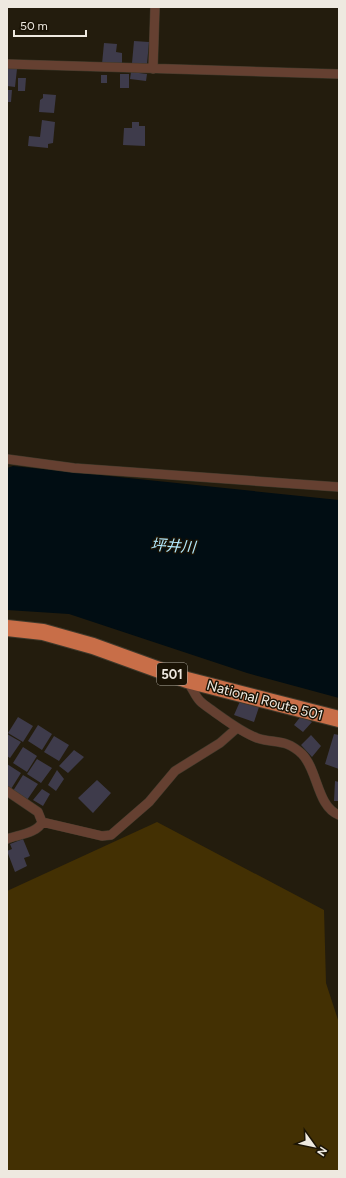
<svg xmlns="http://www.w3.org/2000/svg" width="346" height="1178" viewBox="0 0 346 1178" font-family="Figtree,'Noto Sans JP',sans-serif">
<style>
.green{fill:#433003}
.water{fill:#010d13}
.building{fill:#3e3b4b}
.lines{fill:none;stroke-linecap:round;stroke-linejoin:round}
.street-casing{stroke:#3f392b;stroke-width:10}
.highway-casing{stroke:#3f392b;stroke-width:18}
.street{stroke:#654031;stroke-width:9}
.highway{stroke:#c86e48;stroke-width:16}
.labels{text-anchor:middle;stroke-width:3;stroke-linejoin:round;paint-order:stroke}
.shield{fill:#1a1305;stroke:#aea99e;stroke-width:1}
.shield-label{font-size:13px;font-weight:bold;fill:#eee9e0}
.street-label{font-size:14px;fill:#eee9e0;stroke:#1a1305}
.water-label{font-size:15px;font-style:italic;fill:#b3eafe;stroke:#1a1305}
</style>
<rect width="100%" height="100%" fill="#231c0d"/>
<path class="green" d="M157 822 324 910 326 983 339 1023V1171H7V891Z"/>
<path class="water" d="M13 466 339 500V698L247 673 69 614 7 610V468Z"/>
<path class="building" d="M134 41 149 42 147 64 132 63Z
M104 43 117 44 116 52 122 53V65L102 64Z
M7 68 17 69 15 87 7 86Z
M131 72 147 74 146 81 130 79Z
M120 74H129V88H120Z
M101 75H107V83H101Z
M18 78H26L25 91H18Z
M7 90H12L11 102H7Z
M43 94 56 95 54 113 39 112 40 100 43 98Z
M42 120 55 122 53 143 48 144V148L28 146 29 136 40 137Z
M132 122H139V126H145V146L123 145 124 128H132Z
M241 699 260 704 254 722 234 715Z
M301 716 312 722 303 732 294 725Z
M18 717 33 726 23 742 8 733Z
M38 725 52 734 42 750 28 741Z
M7 734 21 742 10 758 7 756Z
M334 734 339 735V769L325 764Z
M311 735 321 746 312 757 301 745Z
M54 736 69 745 59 761 44 752Z
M23 747 37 756 27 772 13 763Z
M74 750 84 757 68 773 59 766Z
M37 759 52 768 41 783 27 774Z
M7 764 21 773 11 789 7 786Z
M57 770 64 779 56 791 48 785Z
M23 775 38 784 27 800 13 791Z
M97 780 111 793 93 813 78 798Z
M335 781 339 782V801H334Z
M42 789 50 794 43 806 33 800Z
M23 839 30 856 24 858 27 866 15 872 7 851 12 849 10 844Z"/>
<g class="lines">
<defs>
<path id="street" d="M7 64 339 74
M153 69 155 7
M7 459 74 468 339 487
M187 681C192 687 195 696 200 701 204 705 209 708 213 711 227 721 241 732 257 738 275 744 285 738 302 754 318 770 317 807 339 815
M7 791 38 812 42 822C38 833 17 835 7 839
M42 822 102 836 111 835 149 802 175 771 220 743 237 728"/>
<path id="highway" d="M7 628 43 632 93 646 187 680 339 719"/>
</defs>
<use href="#street" class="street-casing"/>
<use href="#highway" class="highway-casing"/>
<use href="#street" class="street"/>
<use href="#highway" class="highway"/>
</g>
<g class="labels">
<rect class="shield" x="157" y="663" width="30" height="22" rx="3"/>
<g class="shield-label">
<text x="172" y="679">501</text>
</g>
<g class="street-label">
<text transform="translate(265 700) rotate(15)" y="5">National Route 501</text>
</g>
<g class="water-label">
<text transform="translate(173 546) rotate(4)" y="5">坪井川</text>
</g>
</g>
<rect width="346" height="1178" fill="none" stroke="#eee9e0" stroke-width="16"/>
<g transform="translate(314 1146) rotate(123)" stroke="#1a1305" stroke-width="3" paint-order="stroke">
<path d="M0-3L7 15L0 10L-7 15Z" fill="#eee9e0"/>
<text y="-6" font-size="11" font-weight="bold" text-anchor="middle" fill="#eee9e0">N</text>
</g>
<path d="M14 30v6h72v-6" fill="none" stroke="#eee9e0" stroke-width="2"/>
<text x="20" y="30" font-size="12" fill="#eee9e0" stroke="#1a1305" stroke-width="3" paint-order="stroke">50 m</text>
</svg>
